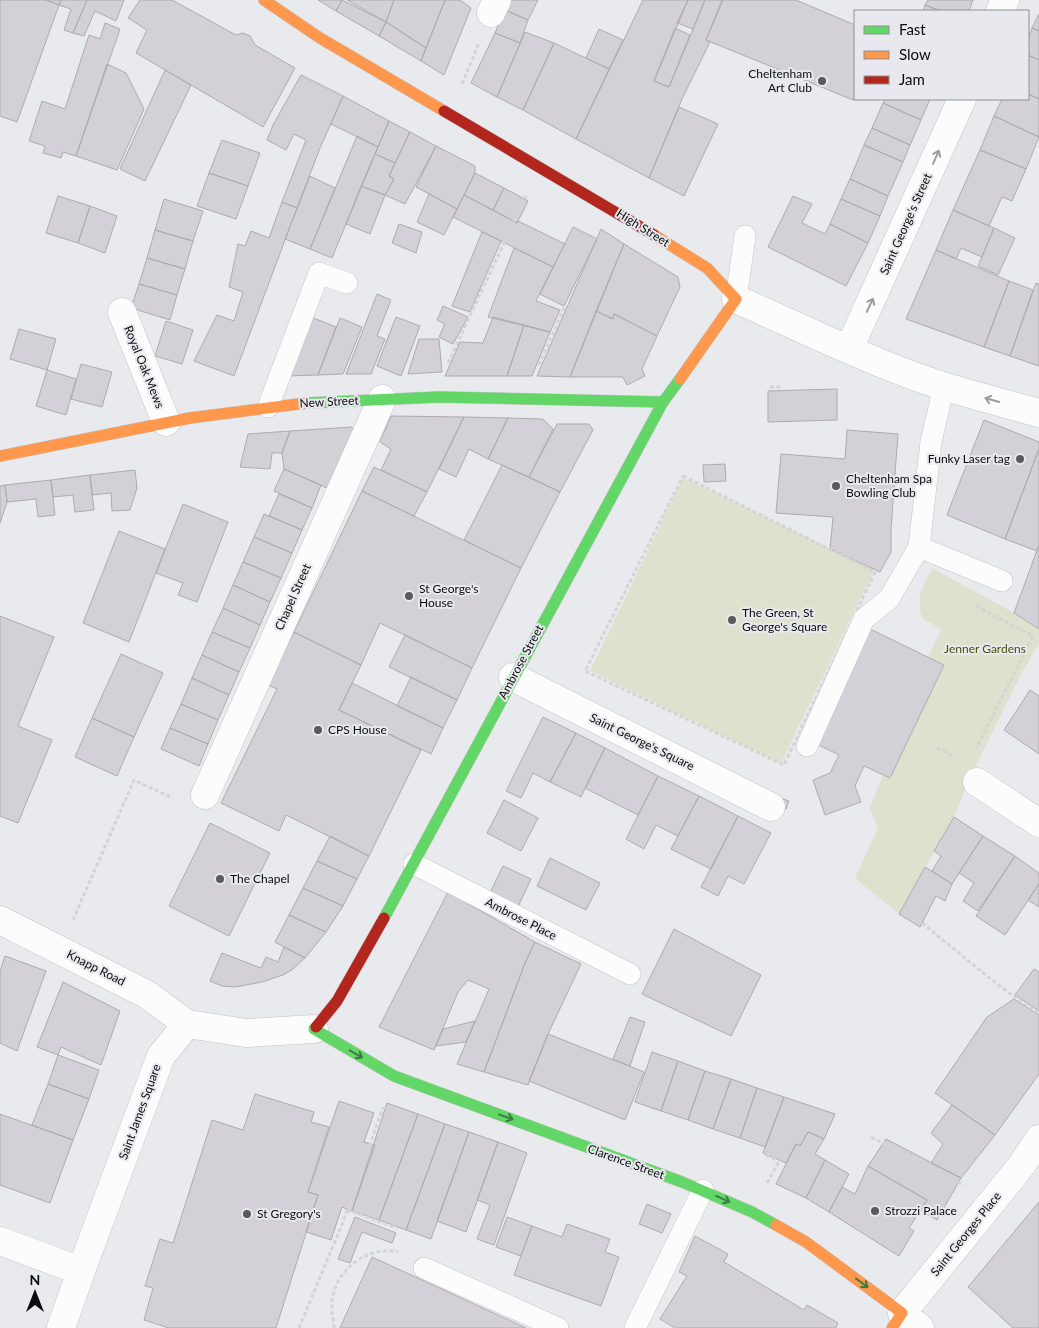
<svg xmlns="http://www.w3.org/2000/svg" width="1039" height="1328" viewBox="0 0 1039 1328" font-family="Lato,sans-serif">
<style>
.green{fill:#dde1cd}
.building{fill:#d3d0d8;stroke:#acacae}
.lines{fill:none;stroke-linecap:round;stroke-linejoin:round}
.lane-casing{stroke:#c4c5c6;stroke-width:22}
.street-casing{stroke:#c4c5c6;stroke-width:29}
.fast-casing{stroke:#c4c5c6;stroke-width:12}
.slow-casing{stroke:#c4c5c6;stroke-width:12}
.jam-casing{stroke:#c4c5c6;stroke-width:12}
.path{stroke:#d4d4d4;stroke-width:3;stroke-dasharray:4 2.5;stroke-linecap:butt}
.lane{stroke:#fcfcfc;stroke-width:21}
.street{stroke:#fcfcfc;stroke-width:28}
.fast{stroke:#63d668;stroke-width:11}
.slow{stroke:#ff974d;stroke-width:11}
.jam{stroke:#b3261e;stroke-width:11}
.oneway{stroke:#9c9c9c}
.oneway2{stroke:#3b7b3f}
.poi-dot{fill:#595a5b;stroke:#e8e9ee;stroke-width:2}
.labels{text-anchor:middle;stroke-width:4;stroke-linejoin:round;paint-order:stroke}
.poi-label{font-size:12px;fill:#0b0c0d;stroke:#e8e9ee;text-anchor:start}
.street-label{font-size:12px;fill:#0b0c0d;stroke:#e8e9ee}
.park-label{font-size:12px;fill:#4a4f07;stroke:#e8e9ee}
</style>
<rect width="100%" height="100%" fill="#e9eaed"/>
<path class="green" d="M683 478 874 570 781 763 590 671Z
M932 568 1014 613 1039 629V643L1019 678 970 778 954 817 899 914 855 878 878 828 870 808 883 775 890 778 944 665 928 657 941 629 922 618C916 597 922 588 932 568Z"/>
<path class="building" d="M0 0H46L59 5 17 122 0 116Z
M46 0H61L59 5Z
M61 0H87L73 33 64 30 71 9 59 5Z
M87 0H124L116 21 95 11 84 36 73 33Z
M140 0H172L236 35 243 33 250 36 255 45 295 68 263 127 136 53 147 30 128 18Z
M318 0H342L336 11Z
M342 0 386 22 379 36 336 11Z
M347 0H394L386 22Z
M394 0H445L426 48 386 22Z
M445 0H460L471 8 444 75 421 61Z
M509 0H538L528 20 505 10Z
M643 0H688L654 81 669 87 705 0H722L706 40 710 42 682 99 649 178 576 139Z
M688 0H705L693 29 677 23Z
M723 0H796L855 25V95L853 100 706 40Z
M928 0H973L969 11H941L925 5Z
M925 5 941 11H923Z
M505 10 528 20 520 43 495 33Z
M1039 14V31L1032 28Z
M386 22 426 48 421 61 379 36Z
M105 23 120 29 76 156 63 152 61 158 43 153 45 146 29 141 42 101 65 109 89 35 100 39Z
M675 28 690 35 669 87 654 81Z
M1032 28 1039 31V60L1028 55V39Z
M599 29 623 40 609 69 586 58Z
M525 32 554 43 523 110 497 97Z
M495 33 520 43 497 97 471 83Z
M554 43 609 69 576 139 523 110Z
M1028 55 1039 60V99L1028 94Z
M107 64 126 73 144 109 117 170 76 156Z
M165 70 191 85 145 181 120 169Z
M301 75 343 96 320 148 297 208 282 202 306 140 294 134 286 150 267 140 273 125Z
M1028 94 1039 99V137L994 116 1002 99H1028Z
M343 96 389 121 378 147 331 124Z
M885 99H930L921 120 883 103Z
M883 103 921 120 910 145 872 128Z
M679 107 718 124 684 196 649 178Z
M994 116 1039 137 1026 169 980 150Z
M389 121 410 132 395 163 375 154Z
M872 128 910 145 903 162 864 145Z
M410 132 436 146 405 204 385 195 394 179 389 176Z
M357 136 378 147 332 258 310 249Z
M222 140 260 153 248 186 209 173Z
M864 145 903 162 888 196 850 179Z
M436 146 475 166V173L457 209 416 187Z
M980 150 1026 169 1012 201 1002 197 989 226 953 210Z
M375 154 395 163 389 176 394 179 385 195 361 186Z
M209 173 248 186 236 219 197 206Z
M475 173 504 188 493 210 464 195Z
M310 176 335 188 310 249 285 239Z
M850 179 888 196 880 216 841 199Z
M361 186 385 195 370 234 346 224Z
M504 188 528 201 517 223 493 210Z
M429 194 457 209 444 235 417 222Z
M464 195 517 223 518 221 565 244 553 267 453 217Z
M58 196 90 206 78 243 46 233Z
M793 196 812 204 802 223 825 234 830 224 868 243 846 286 768 247Z
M164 199 203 211 193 241 155 230Z
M841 199 880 216 868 243 830 224Z
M282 202 297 208 234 376 194 361 217 315 234 321 243 292 229 287 238 244 245 246 251 231 269 238Z
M90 206 117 216 105 253 78 243Z
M953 210 994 228 982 257 961 248 956 259 936 250Z
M399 224 422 232 416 253 392 243Z
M573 227 597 239 564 306 540 294Z
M994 228 1015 238 998 275 978 266Z
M601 229 624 244 570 377 537 376Z
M155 230 193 241 185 269 147 258Z
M482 232 501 241 470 312 452 306Z
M624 244 678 277 680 287 657 336 614 314 613 319 596 311Z
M514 248 553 267 536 301 560 310 550 332 488 317Z
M936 250 1009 281 984 347 906 319Z
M147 258 185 269 177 295 139 284Z
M1009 281 1033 290 1010 356 984 347Z
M1036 283 1039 284V366L1010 356Z
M139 284 177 295 170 320 131 308Z
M377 294 391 300 377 336 385 339 371 374H346Z
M443 306 468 317 453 344 439 337 445 324 437 320Z
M596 311 613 319 614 314 657 336 642 369 645 376 627 385 623 377H570Z
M311 317 336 327 318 375 287 376Z
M396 317 420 326 401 376 377 366Z
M493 317 524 325 507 376H445L460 342 483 343Z
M340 318 362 327 343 374 318 375Z
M166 321 193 330 182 364 155 356Z
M524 325 550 332 532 376H507Z
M19 329 56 339 47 370 10 359Z
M419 339H439L442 372 408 374Z
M81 364 112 372 102 407 71 399Z
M47 370 76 379 66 415 36 406Z
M837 389V420L768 422V391Z
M391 416 464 417 427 492 381 470 391 449 380 442Z
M464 417 508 418 488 459 469 449 456 477 439 469Z
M508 418 543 419 553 429 529 477 488 459Z
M984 420 1039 442V449L1005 539 947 515Z
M557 424H589L593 430 560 492 529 477Z
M352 427 354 432 327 488 284 469 282 453 290 431Z
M847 430 898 434 891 529V552L880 572 830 549 833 517 776 513 781 454 845 459Z
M290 431 282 453H272L270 469 240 467 248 434Z
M1039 449V545L1037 551 1005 539Z
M725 464 726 481 704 482 703 465Z
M502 465 560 492 521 568 464 540Z
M374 467 427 492 414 516 362 491Z
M284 469 321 485 312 508 274 491Z
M135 470 137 488 130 510 112 511 111 493 92 495 90 475Z
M90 475 94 510 75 512 73 495 53 497 51 480Z
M51 480 55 515 38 517 36 499 7 502 5 485Z
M5 485 7 502 0 523V486Z
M362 491 521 568 472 668 380 623 361 665 294 632Z
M279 494 312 508 302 530 269 516Z
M183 504 228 522 197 602 178 595 183 583 156 573Z
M264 514 302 530 292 553 254 537Z
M119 531 165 549 129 642 83 623Z
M254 537 292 553 281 578 243 562Z
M1039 545V629L1014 613Z
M243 562 281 578 270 602 233 585Z
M233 585 270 602 260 625 223 608Z
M223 608 260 625 250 648 212 632Z
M0 616 54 637 18 726 52 740 18 823 0 816Z
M866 627 944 665 890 778 864 766 855 786 861 802 825 815 813 780 830 773 839 755 811 741Z
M212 632 250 648 239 672 202 655Z
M294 632 361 665 339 710 421 750 369 856 286 815 279 831 221 803 277 689 268 685Z
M405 635 472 668 457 700 389 667Z
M121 654 163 673 134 737 92 718Z
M202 655 239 672 229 695 192 678Z
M411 677 457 700 443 728 397 706Z
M192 678 229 695 218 720 181 704Z
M352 683 443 728 431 754 339 710Z
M1030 690 1039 696V754L1004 730Z
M181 704 218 720 208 744 170 728Z
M543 717 576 733 550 782 533 773 521 798 506 791Z
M92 718 134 737 117 776 75 757Z
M170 728 208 744 199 766 161 749Z
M576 733 605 748 581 797 550 782Z
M605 748 658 776 638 815 585 788Z
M658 776 699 796 678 836 656 825 644 849 626 839Z
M699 796 738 816 711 869 671 849Z
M783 799 789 801 786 809 780 807Z
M504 800 538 818 521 851 487 833Z
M738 816 771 833 744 884 728 876 718 896 701 887Z
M954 817 983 836 952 884 932 871 941 856 934 851Z
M210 823 270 853 229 936 169 906Z
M330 836 369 856 357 879 317 861Z
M983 836 1015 856 978 911 963 901 974 883 959 873Z
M1015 856 1039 873V884L1005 935 976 916Z
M550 858 600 883 586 910 537 886Z
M317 861 357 879 343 906 303 888Z
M503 866 531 879 515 913 487 899Z
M925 867 952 884 945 901 936 896 920 927 899 914Z
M1039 884V907L1028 900Z
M303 888 343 906 326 932 289 915Z
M448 892 535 942 525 963 484 1072 457 1064 489 989 468 980 458 992 434 1050 379 1027Z
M289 915 326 932 305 958 275 942Z
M674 929 761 975 731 1036 642 994Z
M535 942 581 964 548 1034 528 1085 484 1072 525 963Z
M284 947 305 958 293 969 283 975 262 982 235 987 222 986 210 981 222 953 261 968 266 957 278 962Z
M5 956 46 971 17 1051 0 1043V972Z
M1034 969 1039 972V1011L1015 995Z
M63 982 120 1011 101 1065 61 1047 58 1055 37 1047Z
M1014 999 1039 1015V1074L995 1135 935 1093 987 1017Z
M630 1017 645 1022 630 1066 613 1059Z
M475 1021 466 1042 436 1046 443 1029Z
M548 1034 644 1072 625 1120 529 1081Z
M652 1052 678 1061 661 1111 635 1102Z
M58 1055 99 1070 89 1099 48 1084Z
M678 1061 705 1071 688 1120 661 1111Z
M705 1071 731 1079 713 1129 688 1120Z
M731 1079 757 1088 740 1138 713 1129Z
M48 1084 89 1099 73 1140 32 1125Z
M757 1088 784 1097 765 1147 740 1138Z
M255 1094 314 1112 311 1122 329 1127 308 1192 318 1195 276 1328H169L144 1320 153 1288 145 1286 160 1239 173 1243 212 1120 243 1130Z
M784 1097 835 1114 824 1139 808 1132 800 1146 796 1144 786 1163 763 1153Z
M339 1101 374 1113 364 1142 375 1145 352 1211 342 1207 331 1240 306 1232 318 1195 308 1192Z
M387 1103 418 1114 379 1220 352 1211Z
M952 1105 995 1135 961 1178 931 1163 943 1144 931 1133Z
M0 1114 73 1140 50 1203 0 1185Z
M418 1114 445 1124 406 1230 379 1220Z
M445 1124 469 1132 431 1239 406 1230Z
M469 1132 498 1142 466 1232 437 1221Z
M808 1132 824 1139 815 1154 825 1160 806 1198 776 1184 796 1144 800 1146Z
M886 1139 961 1178 937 1220 920 1210 927 1200 868 1166Z
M498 1142 527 1153 494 1245 477 1239 490 1205 477 1200Z
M825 1160 849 1174 829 1212 806 1198Z
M868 1166 927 1200 909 1228 914 1231 899 1256 829 1212 842 1187 855 1194Z
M1039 1202V1328H1013L968 1287Z
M647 1204 671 1214 662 1233 639 1224Z
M355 1217 396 1233 392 1243 362 1232 350 1263 338 1259Z
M507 1217 532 1226 521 1256 496 1247Z
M567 1224 610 1239 605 1252 619 1257 601 1306 514 1275 532 1226 562 1237Z
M695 1236 728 1254 724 1262 804 1310 807 1305 838 1323 836 1328H675L660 1319 687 1276 679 1272Z
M372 1257 526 1328H340Z"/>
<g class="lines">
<defs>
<path id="lane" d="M736 299 745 236
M268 407 319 273 347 283
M919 547 931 442 944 386
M807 746 864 619 889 599 919 547 1002 581
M414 864 630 974
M424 1268 558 1328
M635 1328 703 1190"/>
<path id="street" d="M1000 11 1005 0
M491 13 497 0
M736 299C804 329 872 363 943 386 975 396 1007 404 1039 413
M122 312 166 422
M849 349 962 99
M513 677 771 807
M977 782 1039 823
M205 795 382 399
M0 920 146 994 187 1024
M0 1241 81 1271
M61 1328 81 1271 161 1056 187 1024 246 1033 314 1029
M920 1328 902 1313 1021 1166 1039 1139"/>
<path id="fast" d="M306 403 439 397 663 402
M384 918 663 402 680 379
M316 1027 314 1029 394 1076 682 1182 752 1212 776 1225"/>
<path id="slow" d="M264 0 320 38 444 111
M654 235 707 268 736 299 680 379
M0 456 190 418 306 403
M776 1225 806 1242 902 1313 892 1328"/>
<path id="jam" d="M444 111 654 235
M316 1027 337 1001 384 918"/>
</defs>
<use href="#lane" class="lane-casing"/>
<use href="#street" class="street-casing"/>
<use href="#fast" class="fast-casing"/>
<use href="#slow" class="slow-casing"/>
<use href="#jam" class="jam-casing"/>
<path class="path" d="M462 84 479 43
M448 363 526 196
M539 365 564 308
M770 387H780V390
M683 476 875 572 784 765 585 671Z
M976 606 1033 636 976 749
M937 748 955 757
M73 920 134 780 173 798
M922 923 1002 988 1039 1013
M1021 1038 1029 1028
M871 1137 964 1185
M768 1155 767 1156 779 1161
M767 1183 780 1160
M347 1210 397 1228
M299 1328 343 1222 383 1107
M334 1328C334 1320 331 1312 332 1304 333 1272 366 1245 398 1252"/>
<use href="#lane" class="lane"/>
<use href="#street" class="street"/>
<use href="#fast" class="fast"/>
<use href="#slow" class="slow"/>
<use href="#jam" class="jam"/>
</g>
<defs><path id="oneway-shaft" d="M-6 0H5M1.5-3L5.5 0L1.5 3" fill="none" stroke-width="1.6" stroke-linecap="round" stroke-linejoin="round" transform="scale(1.25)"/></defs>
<g class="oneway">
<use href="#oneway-shaft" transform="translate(936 157) rotate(-66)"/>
<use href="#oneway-shaft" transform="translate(870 305) rotate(-65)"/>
<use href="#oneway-shaft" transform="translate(992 400) rotate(-164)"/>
</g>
<g class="oneway2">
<use href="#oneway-shaft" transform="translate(356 1054) rotate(30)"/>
<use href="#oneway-shaft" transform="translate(506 1117) rotate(20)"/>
<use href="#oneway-shaft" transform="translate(723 1199) rotate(24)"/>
<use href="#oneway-shaft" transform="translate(862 1283) rotate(37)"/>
</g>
<g class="poi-dot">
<circle cx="822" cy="81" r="5"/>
<circle cx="1020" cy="459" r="5"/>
<circle cx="836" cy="486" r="5"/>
<circle cx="409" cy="596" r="5"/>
<circle cx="732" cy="620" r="5"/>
<circle cx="318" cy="730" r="5"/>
<circle cx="220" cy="879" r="5"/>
<circle cx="875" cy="1211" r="5"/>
<circle cx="247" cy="1214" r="5"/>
</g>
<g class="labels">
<g class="poi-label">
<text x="812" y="78" text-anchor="end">Cheltenham<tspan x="812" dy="14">Art Club</tspan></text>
<text x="1010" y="463" text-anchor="end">Funky Laser tag</text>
<text x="846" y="483">Cheltenham Spa<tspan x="846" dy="14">Bowling Club</tspan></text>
<text x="419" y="593">St George's<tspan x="419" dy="14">House</tspan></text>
<text x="742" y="617">The Green, St<tspan x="742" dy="14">George's Square</tspan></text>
<text x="328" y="734">CPS House</text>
<text x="230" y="883">The Chapel</text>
<text x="885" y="1215">Strozzi Palace</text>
<text x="257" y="1218">St Gregory's</text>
</g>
<g class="street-label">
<text transform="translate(906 224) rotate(-66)" y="4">Saint George's Street</text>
<text transform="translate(643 228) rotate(32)" y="4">High Street</text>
<text transform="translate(144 367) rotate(68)" y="4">Royal Oak Mews</text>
<text transform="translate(329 402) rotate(-3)" y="4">New Street</text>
<text transform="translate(293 597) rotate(-66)" y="4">Chapel Street</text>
<text transform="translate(521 662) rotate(-62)" y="4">Ambrose Street</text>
<text transform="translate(642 742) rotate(26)" y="4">Saint George's Square</text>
<text transform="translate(521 919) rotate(27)" y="4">Ambrose Place</text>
<text transform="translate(96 968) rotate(27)" y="4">Knapp Road</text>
<text transform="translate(140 1112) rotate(-70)" y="4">Saint James Square</text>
<text transform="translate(626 1162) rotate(20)" y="4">Clarence Street</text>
<text transform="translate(966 1234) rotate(-51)" y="4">Saint Georges Place</text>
</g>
<g class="park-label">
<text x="985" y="653">Jenner Gardens</text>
</g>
</g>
<rect x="854" y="10" width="175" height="90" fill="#e8e9ee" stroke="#909194"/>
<rect x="864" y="26" width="25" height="8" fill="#63d668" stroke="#909194"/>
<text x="899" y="35" font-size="15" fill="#0b0c0d">Fast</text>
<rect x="864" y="51" width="25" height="8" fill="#ff974d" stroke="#909194"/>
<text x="899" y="60" font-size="15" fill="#0b0c0d">Slow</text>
<rect x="864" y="76" width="25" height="8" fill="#b3261e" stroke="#909194"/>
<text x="899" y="85" font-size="15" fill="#0b0c0d">Jam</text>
<g transform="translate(35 1293)" stroke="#e8e9ee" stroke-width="4" paint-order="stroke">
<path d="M0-4L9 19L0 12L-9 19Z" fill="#0b0c0d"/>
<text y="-8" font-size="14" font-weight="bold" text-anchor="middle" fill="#0b0c0d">N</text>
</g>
</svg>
